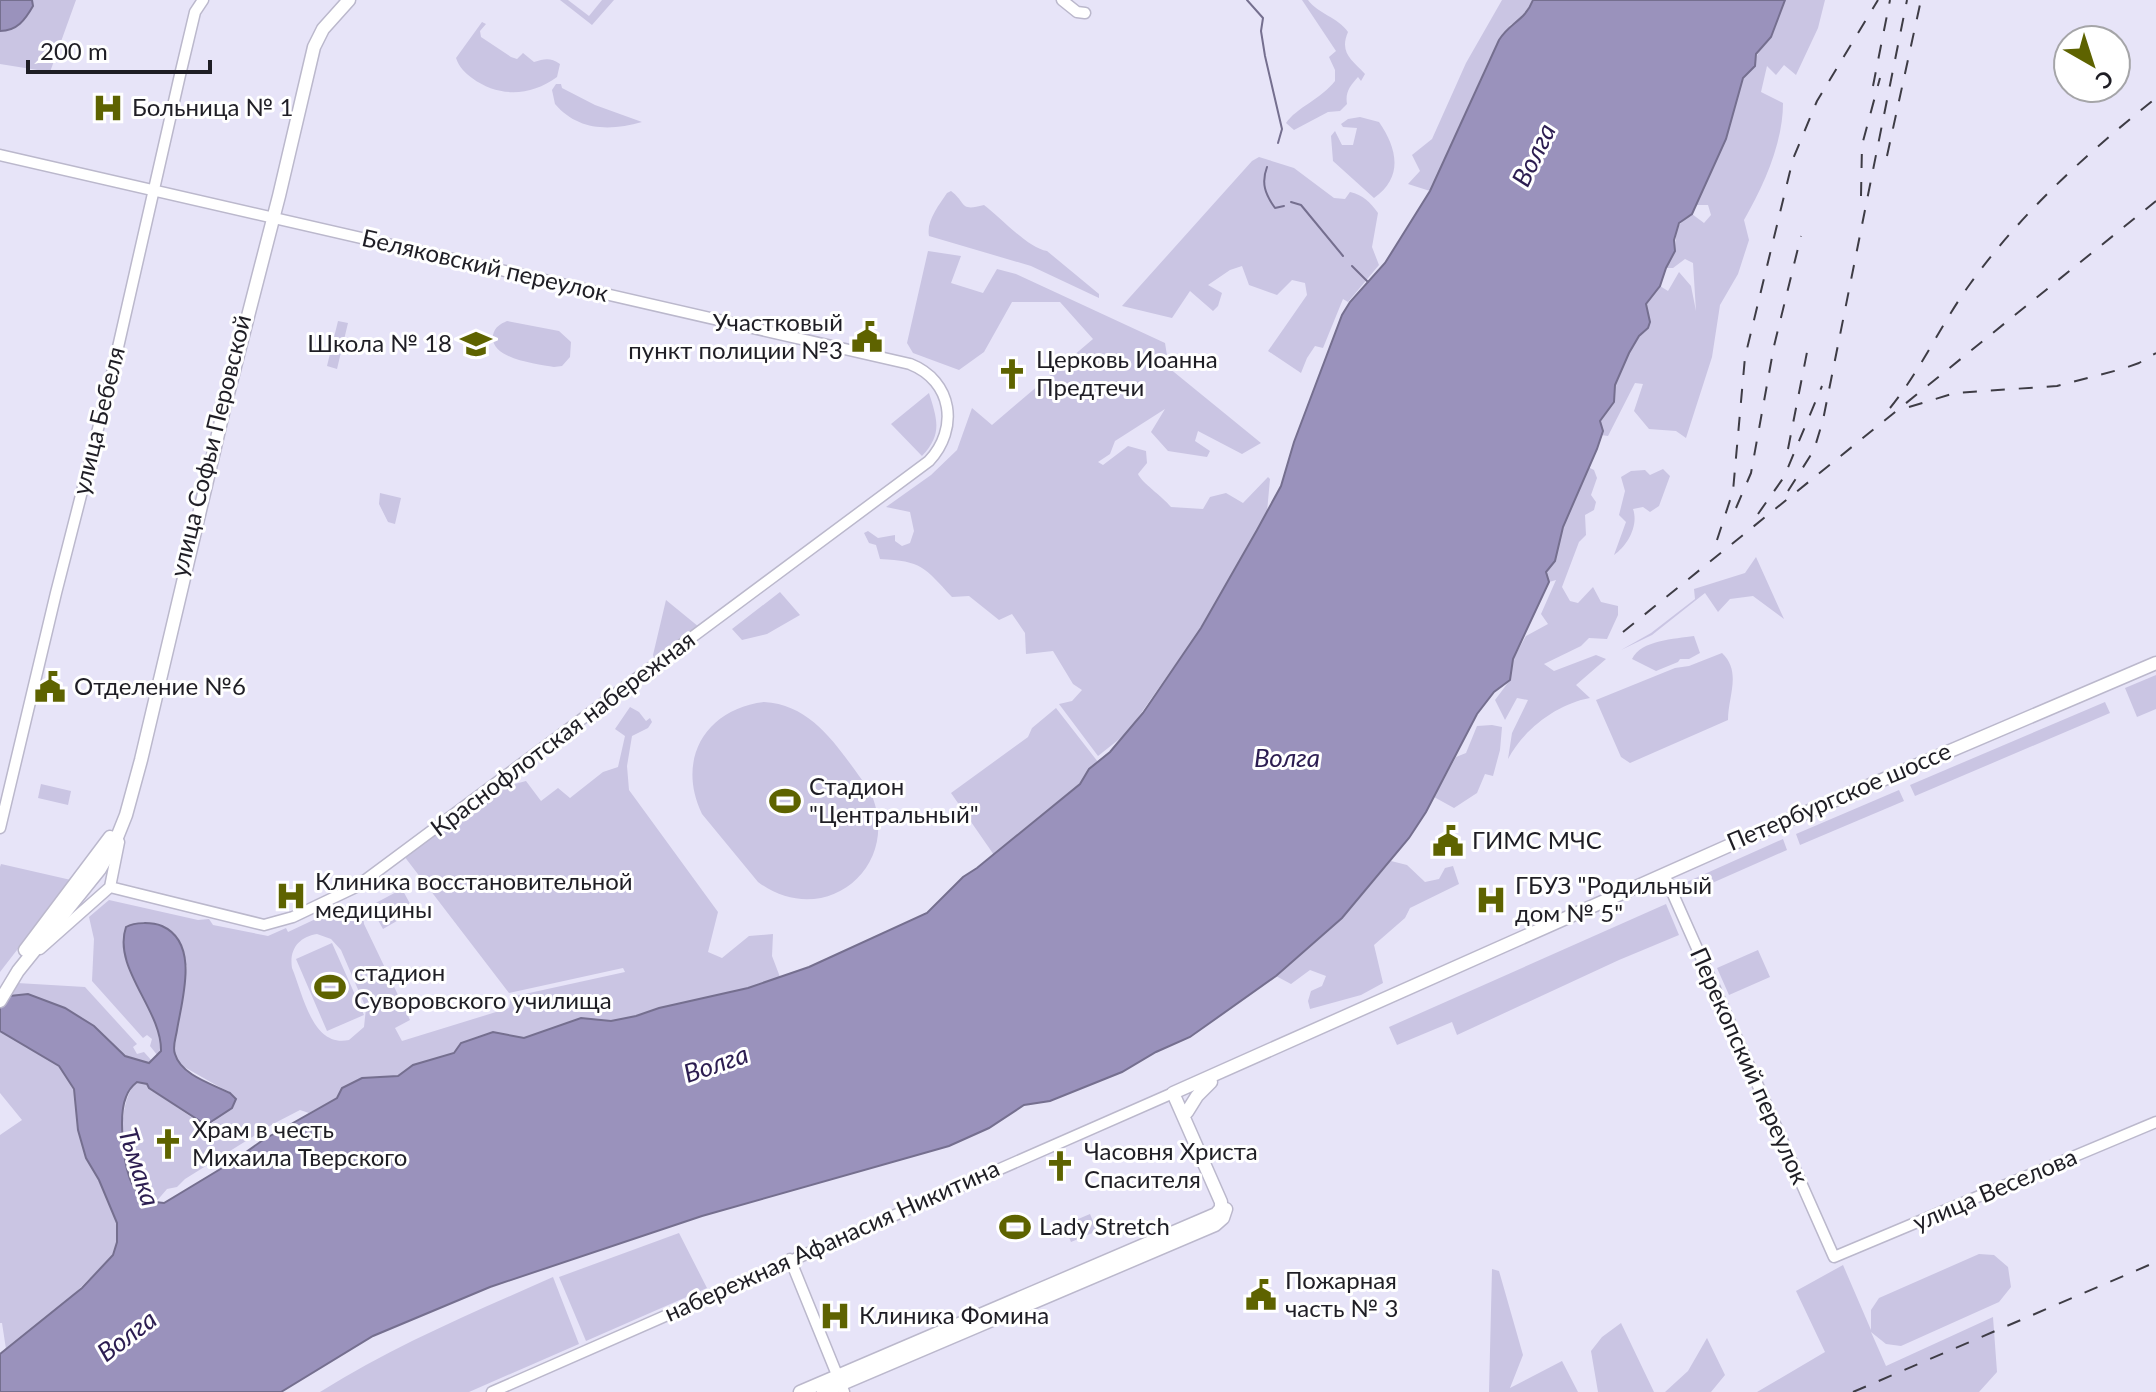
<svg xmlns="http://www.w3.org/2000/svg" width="2156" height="1392" viewBox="0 0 2156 1392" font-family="Lato,sans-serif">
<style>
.green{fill:#cac5e3;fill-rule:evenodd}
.water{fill:#9a92bc;stroke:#756f8f;stroke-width:2}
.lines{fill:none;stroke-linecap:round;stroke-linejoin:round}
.stream{stroke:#756f8f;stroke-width:2}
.secondary-casing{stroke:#bbb8cc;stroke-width:13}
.primary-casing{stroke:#bbb8cc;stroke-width:15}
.secondary{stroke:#fff;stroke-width:10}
.primary{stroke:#fff;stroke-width:12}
.rail{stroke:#3e3c45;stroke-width:2;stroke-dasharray:14 14;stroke-linecap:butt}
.labels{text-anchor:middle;stroke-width:6;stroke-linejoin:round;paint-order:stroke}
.poi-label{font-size:24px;fill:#1f1e25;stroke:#fff;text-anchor:start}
.street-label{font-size:24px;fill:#1f1e25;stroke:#fff}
.water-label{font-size:26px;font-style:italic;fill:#2c1d51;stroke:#fff}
</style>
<rect width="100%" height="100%" fill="#e7e4f8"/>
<path class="green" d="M0 0H76L50 72 0 64Z
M560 0H568L589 16 602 0H614L592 25Z
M1302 0H1308C1318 14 1338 17 1348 32 1339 53 1352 60 1365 74L1361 81 1358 77C1350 86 1345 92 1347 104L1340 111 1328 112 1294 130 1286 123C1296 108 1321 99 1335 81V70L1329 57 1336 51Z
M1502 0H1533L1524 18 1510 25 1488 62 1430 191 1408 184 1420 171 1412 155 1432 139 1466 63Z
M1785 0H1825L1818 28 1796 75 1784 65 1776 75 1767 66 1761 92 1783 103C1783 143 1764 185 1744 220L1749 240 1738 274 1720 305 1712 357 1686 438 1676 431 1649 429 1634 411 1643 384 1635 383 1608 436 1601 435 1600 422 1614 402 1615 385 1629 353 1639 336 1648 328 1650 322 1646 304 1660 286 1668 291 1679 272 1691 286 1696 311 1693 263 1685 259 1673 268H1666C1669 262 1674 255 1675 249 1677 230 1674 226 1692 214L1704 223 1711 215 1708 205H1696L1726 139 1743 78 1755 66C1756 51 1763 49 1771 37 1778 26 1777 11 1785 0Z
M482 22 486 24 480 31 481 37 511 57 517 59 523 53 534 62C544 59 550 57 560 64L557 77C531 96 499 98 472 78 465 73 459 67 456 58Z
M556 84H561L562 88 595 105 642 122C610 131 578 131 555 104L552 90Z
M1360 117 1379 122C1397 148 1404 177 1374 198L1333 161 1331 136 1335 131 1342 145H1353L1357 128 1343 127 1341 124 1348 119Z
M1259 157 1294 168 1334 198 1345 199 1350 192C1363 195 1370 202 1378 213L1372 247 1379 265 1348 302 1343 299 1323 348 1315 346 1307 358 1301 373 1268 351 1307 295 1305 283 1292 280 1277 295 1249 285 1242 266 1230 270 1208 285 1222 293 1218 306 1213 311 1190 291 1172 318 1122 306 1252 161Z
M951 191C967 203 959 212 984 205 1000 217 1028 248 1047 251L1099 294V298L1031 266 929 236C926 221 939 205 947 193Z
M928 251 961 256 951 283 983 293 997 269 1016 274 1165 343 1169 368 1261 443 1242 454 1198 431 1195 441 1210 451 1207 457 1168 451 1151 432 1165 409 1115 441 1110 454 1098 462 1103 465 1128 446 1146 451 1147 463 1138 474C1142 483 1162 496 1171 507L1203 509 1210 497 1226 493 1243 503 1268 477 1270 479 1267 512 1201 628 1127 733 1098 756 1059 704 1072 701 1082 690 1073 684 1053 651 1026 654 1025 633 1012 614 999 620 969 596 952 597C924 567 922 561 880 559L876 545 869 543 864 533 868 531 878 538 895 535V541L902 546 910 543 914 531 910 512 886 507 931 475 957 450 972 408 992 425 1093 339 1060 302H1012L984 352 959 370 913 353 907 343Z
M338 321 348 323 337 369 327 366Z
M507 321 559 331 571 342 570 357 562 366 554 367C537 364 489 359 493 335 495 327 500 324 507 321Z
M929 393C937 419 943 434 922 456L891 424Z
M1588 467 1594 470 1597 478 1591 495 1596 502 1594 510 1585 515 1586 535 1579 542 1562 587 1570 601 1578 603 1593 587 1601 602 1618 606V615L1607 639 1589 638 1581 646 1544 664 1554 671 1596 655 1606 659 1576 685 1590 698C1557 704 1524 729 1508 759L1512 733 1528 700 1517 698 1505 720 1495 700 1510 680 1513 659 1526 636 1548 624 1541 614 1556 580 1549 582 1546 573 1555 561 1563 527Z
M1663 469 1670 476 1659 506 1650 512 1643 507 1633 509C1639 526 1627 546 1614 555L1626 522 1619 515 1625 491 1621 477 1631 471 1645 470 1650 475Z
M380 493 401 498 395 524 388 522 379 504Z
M1756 557 1784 619 1753 596 1730 599 1718 612 1705 593 1652 635 1621 650 1651 633 1695 599 1694 589 1745 573Z
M780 592 800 615 767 634 742 640 732 629Z
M666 600 699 627 655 661 653 655Z
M1694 636 1700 653 1689 659H1680L1678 662 1656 671 1632 659C1641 640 1675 639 1694 636Z
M1722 653C1742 672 1728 696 1728 720L1630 763 1621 757 1596 700 1675 668 1689 666Z
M2156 675V709L2137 717 2125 688Z
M764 702C816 705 840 752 869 789 906 865 825 932 758 882L702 814C676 760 705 709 764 702Z
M2105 702 2110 713 1915 796 1910 785Z
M630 707 639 712 646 721 650 718 652 722 648 728 632 736 627 766 629 790 718 912 708 952 722 958 749 936 773 934 772 956 780 977 748 988 659 1008 636 1016 611 1021 581 1018 524 1038 493 1032 461 1043 454 1053 413 1065 398 1076 362 1078 337 1098 309 1113 300 1110 273 1124 185 1179 177 1187 167 1189 155 1203C148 1199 140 1196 135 1189 120 1166 116 1101 137 1082L148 1084 149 1088 197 1121 212 1123 235 1102 230 1093 179 1064 173 1051 187 966 159 925 139 923 162 1039C162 1052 159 1056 149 1063L125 1056 94 1026 65 1008 28 994 9 997 17 983 85 987 137 1044 133 1047 137 1054 144 1052 152 1061 158 1056 150 1046 152 1039 147 1035 143 1038 92 981 94 939 89 917 109 900 198 920 209 919 213 925 268 936 286 928 288 932 341 907 346 926 345 912 359 905 363 913 364 924 410 1020 395 1028 402 1041 509 1008 511 997 625 972 623 968 509 993 404 856 495 789 526 781 541 801 558 788 570 798 603 772 618 767 625 736 615 729ZM317 934 331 939 341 950 366 1008 364 1027 349 1040C312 1048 303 994 292 968 289 949 299 937 317 934Z
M1056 708 1098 762 1089 769 1080 784 994 855 951 793 1028 737 1032 728Z
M1492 725 1502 727 1500 750 1493 776 1485 774 1477 793 1454 808 1434 797 1456 757 1466 753 1477 726Z
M41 784 71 791 68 805 38 798Z
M1899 790 1904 801 1800 845 1796 834Z
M1783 839 1787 850 1685 895 1680 885Z
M1391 861 1407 865 1425 882 1439 879 1445 868 1453 866 1459 884 1410 908 1405 918 1374 945 1383 983 1361 995 1310 1009 1308 1001 1311 991 1322 986 1326 976 1310 970 1291 984 1276 976 1342 918Z
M1 864 71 880 0 972V867Z
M402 889 414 911 383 929 370 906Z
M1666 904 1679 935 1619 960 1457 1035 1452 1022 1397 1045 1389 1027Z
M332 943 364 1015 327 1031 296 959Z
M1758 950 1770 977 1729 995 1717 968Z
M0 1031 59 1066 66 1075 74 1089 78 1130 86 1158 99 1180 117 1224V1242L113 1255 62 1306 6 1349 2 1323H0V1135L22 1120 0 1093Z
M1090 1214 1097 1231 1071 1242 1064 1225Z
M679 1233 707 1288 586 1341 559 1277Z
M1979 1254 1994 1255 2008 1267 2011 1287 1999 1302 1901 1346 1886 1344 1871 1332 1886 1366 1993 1317 1997 1372 1979 1392H1757L1825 1352 1796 1291 1843 1265 1871 1330V1310L1879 1298Z
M1492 1269 1499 1271 1523 1355 1510 1388 1562 1361 1578 1392H1489Z
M553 1277 579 1344 469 1392H320C395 1345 472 1313 553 1277Z
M1621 1323 1654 1392H1598L1591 1351 1602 1337Z
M1707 1338 1725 1375 1711 1392H1665L1688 1371Z"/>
<path class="water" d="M0 0H32L33 6C25 20 17 31 0 31Z
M1533 0H1785L1771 37 1756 54 1755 66 1743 78 1726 139 1692 214 1679 223 1674 240 1675 251 1666 268 1660 286 1646 304 1650 322 1648 328 1639 336 1629 353 1615 385 1614 402 1600 421 1603 431 1597 449 1563 527 1555 561 1546 572 1549 582 1513 659 1510 680 1494 692 1477 714 1426 812 1409 838 1342 918 1276 976 1190 1037 1156 1052 1122 1072 1050 1101 1024 1105 989 1128 949 1146 702 1216 490 1287 373 1336 281 1392H0V1354L82 1288 113 1255 117 1242V1223L99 1180 86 1158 78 1130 74 1089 59 1066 0 1031V997L28 994 65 1008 94 1026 125 1056 149 1063 161 1051C162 1010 112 968 126 927 135 922 152 922 162 926 200 943 182 999 177 1030 176 1037 172 1047 175 1054 181 1075 212 1084 230 1093L236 1099 232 1108 206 1125 149 1088 147 1084 137 1082C132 1086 128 1091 126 1097 118 1116 123 1174 136 1190 142 1199 154 1203 164 1203L232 1162 263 1140 337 1098 342 1088 362 1078 398 1076 413 1065 454 1053 461 1043 493 1032 524 1038 581 1018 611 1021 636 1016 659 1008 748 988 809 967 927 913 963 877 977 868 1080 784 1089 769 1110 752 1143 713 1201 628 1257 530 1281 486 1294 442 1342 315 1350 302 1385 263 1430 191 1499 40C1510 22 1525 21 1533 0Z"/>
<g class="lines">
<path class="stream" d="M1247 0 1263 18 1261 31 1265 56 1282 129 1278 143
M1267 167C1261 183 1265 194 1275 208L1284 206
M1291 202 1301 205 1343 256
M1352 266 1368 282"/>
<defs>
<path id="secondary" d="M1062 0 1077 12 1085 13
M0 155 910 364C953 381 959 429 929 461L356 887 293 917 264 925 110 887
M0 828 56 593 111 378 180 75 195 12 203 0
M1664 874 1834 1257 2156 1122
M110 887 119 842
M40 949 110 887
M790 1259 844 1392
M492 1392 1173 1093"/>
<path id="primary" d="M25 950 110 837
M0 1001 18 971 100 869 114 845 126 815 141 760 223 413 279 196 314 47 323 29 349 0
M1173 1093 1737 842 2156 663
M1187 1112 1197 1096 1211 1082
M800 1392 1216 1214 1221 1208V1202L1173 1093
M823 1392 1215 1225 1223 1218 1226 1209"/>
</defs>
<use href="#secondary" class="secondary-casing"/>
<use href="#primary" class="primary-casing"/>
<use href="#secondary" class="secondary"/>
<use href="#primary" class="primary"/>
<path class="rail" d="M1873 86 1890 0
M1887 156 1921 0
M1861 196 1862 145 1880 78
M1909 407 1955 393 2057 386 2122 369 2139 363 2156 353
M1890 408C1921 370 1941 324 1970 284 2022 212 2087 153 2156 98
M1788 449 1808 347
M1788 491 1814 450 1823 420 1907 0
M1736 508 1751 473 1774 346 1801 236
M1758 514 1784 477 1822 386
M1717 540 1733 491 1745 357 1793 159 1817 101 1878 0
M1623 632 2156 201
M1853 1392 2156 1262"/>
</g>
<defs>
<symbol id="hospital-bare" viewBox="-9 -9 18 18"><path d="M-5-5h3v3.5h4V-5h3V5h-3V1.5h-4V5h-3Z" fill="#5e6300" stroke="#fff" stroke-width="2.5" paint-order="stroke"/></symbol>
<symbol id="civic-bare" viewBox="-9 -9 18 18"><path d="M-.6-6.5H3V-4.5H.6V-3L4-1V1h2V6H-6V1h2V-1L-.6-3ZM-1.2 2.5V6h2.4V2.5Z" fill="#5e6300" stroke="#fff" stroke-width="2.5" paint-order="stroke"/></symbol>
<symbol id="school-bare" viewBox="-9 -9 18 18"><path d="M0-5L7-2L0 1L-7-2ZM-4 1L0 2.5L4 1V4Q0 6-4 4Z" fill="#5e6300" stroke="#fff" stroke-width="2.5" paint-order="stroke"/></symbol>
<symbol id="church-bare" viewBox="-9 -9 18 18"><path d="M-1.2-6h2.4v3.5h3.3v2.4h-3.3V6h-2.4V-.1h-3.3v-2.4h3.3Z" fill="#5e6300" stroke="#fff" stroke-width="2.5" paint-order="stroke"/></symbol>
<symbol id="stadium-bare" viewBox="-9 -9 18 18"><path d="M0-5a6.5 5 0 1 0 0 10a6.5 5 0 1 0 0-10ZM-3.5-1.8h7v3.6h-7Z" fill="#5e6300" stroke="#fff" stroke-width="2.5" paint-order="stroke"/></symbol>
</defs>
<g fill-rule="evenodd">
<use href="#hospital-bare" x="86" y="86" width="44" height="44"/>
<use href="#civic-bare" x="845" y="315" width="44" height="44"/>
<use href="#school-bare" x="454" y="322" width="44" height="44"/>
<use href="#church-bare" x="990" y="352" width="44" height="44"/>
<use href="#civic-bare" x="28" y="665" width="44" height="44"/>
<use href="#stadium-bare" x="763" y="779" width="44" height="44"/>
<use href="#civic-bare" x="1426" y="819" width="44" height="44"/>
<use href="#hospital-bare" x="269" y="874" width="44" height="44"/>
<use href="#hospital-bare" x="1469" y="878" width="44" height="44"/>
<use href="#stadium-bare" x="308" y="965" width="44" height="44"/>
<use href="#church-bare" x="146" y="1122" width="44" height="44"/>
<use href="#church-bare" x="1038" y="1144" width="44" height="44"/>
<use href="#stadium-bare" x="993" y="1205" width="44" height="44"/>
<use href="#civic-bare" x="1239" y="1273" width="44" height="44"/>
<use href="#hospital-bare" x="813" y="1294" width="44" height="44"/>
</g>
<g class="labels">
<g class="poi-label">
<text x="132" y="116">Больница № 1</text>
<text x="843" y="331" text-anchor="end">Участковый<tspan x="843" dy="28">пункт полиции №3</tspan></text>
<text x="452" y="352" text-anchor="end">Школа № 18</text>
<text x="1036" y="368">Церковь Иоанна<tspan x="1036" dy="28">Предтечи</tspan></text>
<text x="74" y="695">Отделение №6</text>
<text x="809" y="795">Стадион<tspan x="809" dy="28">"Центральный"</tspan></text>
<text x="1472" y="849">ГИМС МЧС</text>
<text x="315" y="890">Клиника восстановительной<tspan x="315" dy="28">медицины</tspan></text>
<text x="1515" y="894">ГБУЗ "Родильный<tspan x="1515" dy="28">дом № 5"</tspan></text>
<text x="354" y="981">стадион<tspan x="354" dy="28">Суворовского училища</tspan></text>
<text x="192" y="1138">Храм в честь<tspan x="192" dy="28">Михаила Тверского</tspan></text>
<text x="1084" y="1160">Часовня Христа<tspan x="1084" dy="28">Спасителя</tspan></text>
<text x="1039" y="1235">Lady Stretch</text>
<text x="1285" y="1289">Пожарная<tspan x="1285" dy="28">часть № 3</tspan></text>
<text x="859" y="1324">Клиника Фомина</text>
</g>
<g class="street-label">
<text transform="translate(485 266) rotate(13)" y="8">Беляковский переулок</text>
<text transform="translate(99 421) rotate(-76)" y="8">улица Бебеля</text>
<text transform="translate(211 446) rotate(-76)" y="8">улица Софьи Перовской</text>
<text transform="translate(563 734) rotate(-37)" y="8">Краснофлотская набережная</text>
<text transform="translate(1839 797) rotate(-23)" y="8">Петербургское шоссе</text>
<text transform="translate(1749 1066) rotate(66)" y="8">Перекопский переулок</text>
<text transform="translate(1995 1190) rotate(-23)" y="8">улица Веселова</text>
<text transform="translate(832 1241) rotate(-24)" y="8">набережная Афанасия Никитина</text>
</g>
<g class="water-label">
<text transform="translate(1534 155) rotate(-64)" y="9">Волга</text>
<text x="1287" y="767">Волга</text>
<text transform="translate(716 1064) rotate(-19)" y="9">Волга</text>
<text transform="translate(139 1167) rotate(72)" y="9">Тьмака</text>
<text transform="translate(127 1336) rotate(-37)" y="9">Волга</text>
</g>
</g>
<g transform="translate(2092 64) rotate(141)"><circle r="38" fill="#ffffff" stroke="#a5a5a8" stroke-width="2"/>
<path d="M0-6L14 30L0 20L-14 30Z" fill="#5e6300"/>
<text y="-12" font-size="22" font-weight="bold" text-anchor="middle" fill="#1f1e25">С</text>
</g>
<path d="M28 60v12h182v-12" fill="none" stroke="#1f1e25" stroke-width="4"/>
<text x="40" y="60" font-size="24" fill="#1f1e25" stroke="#ffffff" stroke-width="6" paint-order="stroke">200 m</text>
</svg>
